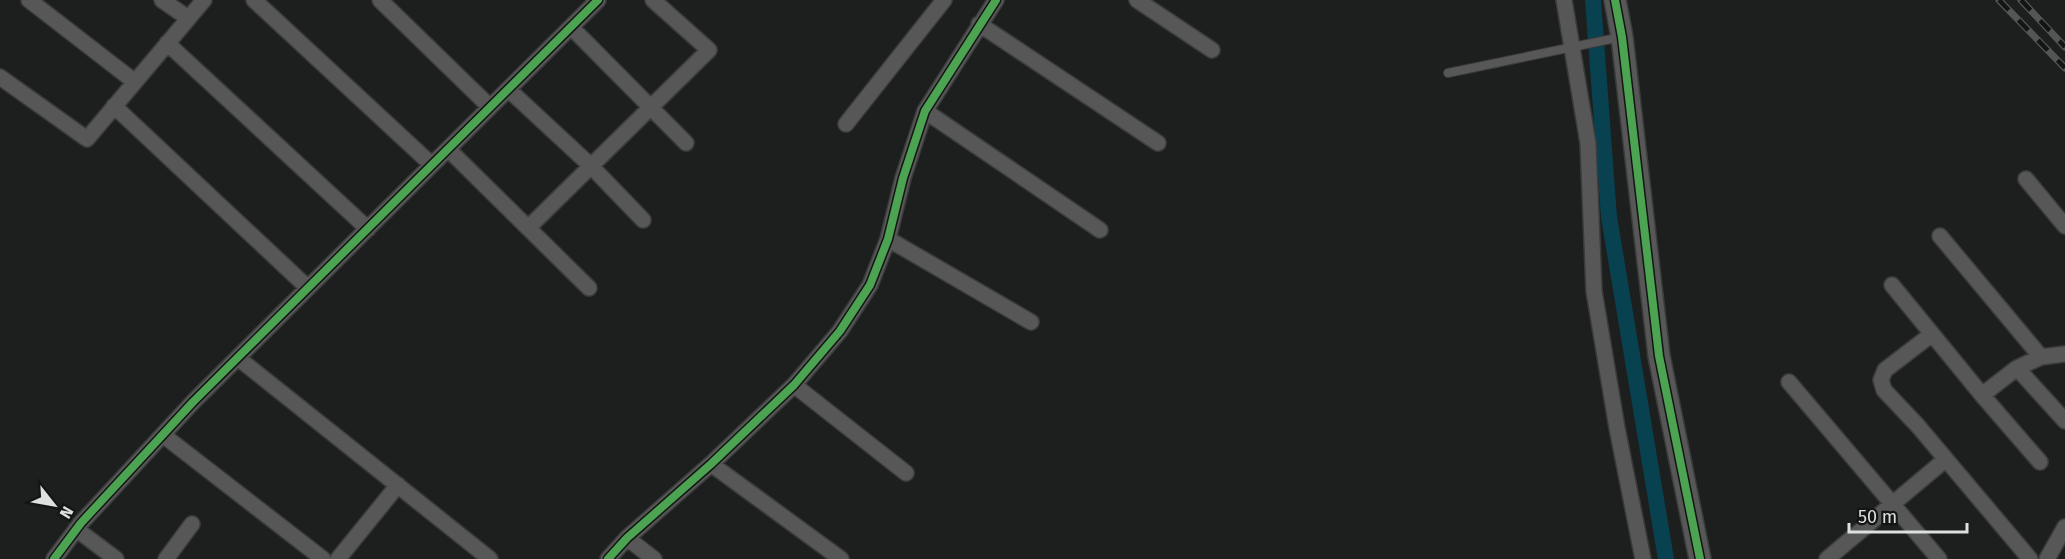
<svg xmlns="http://www.w3.org/2000/svg" width="2065" height="559" viewBox="0 0 2065 559" font-family="'Fira Sans',sans-serif">
<style>
.lines{fill:none;stroke-linecap:round;stroke-linejoin:round}
.canal{stroke:#08414f;stroke-width:16}
.lane-casing{stroke:#3a3b3b;stroke-width:10}
.street-casing{stroke:#3a3b3b;stroke-width:18}
.secondary-casing{stroke:#3a3b3b;stroke-width:24}
.lane{stroke:#565756;stroke-width:8}
.street{stroke:#565756;stroke-width:15}
.secondary{stroke:#565756;stroke-width:21}
.rail-casing{stroke:#545555;stroke-width:7}
.rail{stroke:#131514;stroke-width:4.5;stroke-dasharray:14;stroke-linecap:butt}
.cycleway-casing{stroke:#131514;stroke-width:11}
.cycleway{stroke:#4ca352;stroke-width:8}
</style>
<rect width="100%" height="100%" fill="#1d1e1e"/>
<g class="lines">
<path class="canal" d="M1593 0 1609 217 1666 559"/>
<defs>
<path id="lane" d="M1448 73 1621 37"/>
<path id="street" d="M29 0 135 82
M162 0 188 18
M254 0 432 165
M380 0 490 107
M1137 0 1212 50
M1564 0 1588 143 1594 291 1617 428 1643 559
M979 24 1158 143
M571 27 686 143
M167 43 368 229
M0 77 87 139 204 0
M508 89 591 166 643 220
M114 106 308 288
M925 111 1100 230
M846 124 944 0
M448 149 589 288
M2026 179 2065 226
M528 228 709 50 653 0
M1940 236 2041 357
M888 239 1031 322
M1892 285 1982 395 2040 462
M1932 334 1885 370 1881 380 1884 390 1918 426 2030 559
M238 358 490 559
M2017 368 2065 421
M1789 382 1939 559
M794 385 906 473
M1982 395 2017 368 2041 357 2065 354
M163 435 323 559
M711 464 841 559
M76 529 116 559
M627 538 654 559
M54 559 81 523 193 402 598 0
M166 559 192 524
M338 559 398 485
M608 559 627 538 711 464 794 385 840 331 870 285 888 239 903 178 925 111 996 0
M1827 559 1946 459
M2047 559 2065 527"/>
<path id="secondary" d="M1615 0 1622 37 1659 356 1700 559"/>
</defs>
<use href="#lane" class="lane-casing"/>
<use href="#street" class="street-casing"/>
<use href="#secondary" class="secondary-casing"/>
<use href="#lane" class="lane"/>
<use href="#street" class="street"/>
<use href="#secondary" class="secondary"/>
<defs>
<path id="rail" d="M1999 0 2065 68
M2021 0 2065 47"/>
</defs>
<use href="#rail" class="rail-casing"/>
<use href="#rail" class="rail"/>
<defs>
<path id="cycleway" d="M1615 0 1622 37 1659 356 1700 559
M54 559 81 523 193 402 598 0
M608 559 627 538 711 464 794 385 840 331 870 285 888 239 903 178 925 111 996 0"/>
</defs>
<use href="#cycleway" class="cycleway-casing"/>
<use href="#cycleway" class="cycleway"/>
</g>
<g transform="translate(54 505) rotate(121)" stroke="#131514" stroke-width="4.5" paint-order="stroke">
<path d="M0-4.5L10 22L0 15L-10 22Z" fill="#dee0df"/>
<text y="-9" font-size="16" font-weight="bold" text-anchor="middle" fill="#dee0df">N</text>
</g>
<path d="M1849 523v9h118v-9" fill="none" stroke="#dee0df" stroke-width="3"/>
<text x="1858" y="523" font-size="18" fill="#dee0df" stroke="#131514" stroke-width="4.5" paint-order="stroke">50 m</text>
</svg>
